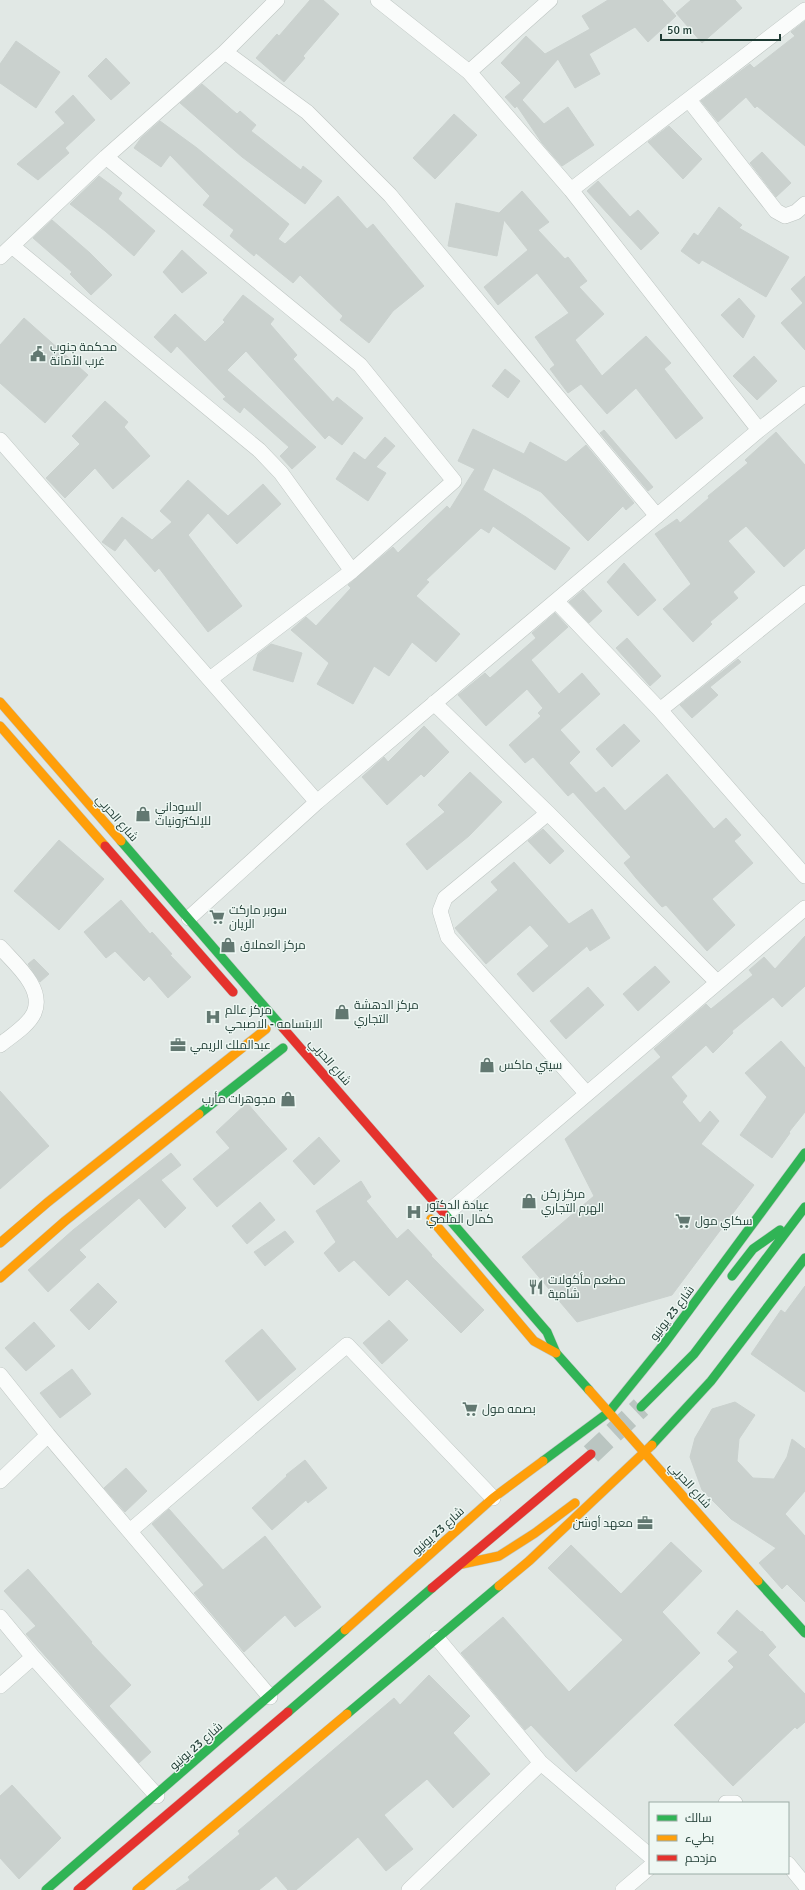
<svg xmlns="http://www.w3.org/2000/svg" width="805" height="1890" viewBox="0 0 805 1890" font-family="Signika,Cairo,sans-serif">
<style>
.building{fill:#cad1ce;stroke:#cad1ce}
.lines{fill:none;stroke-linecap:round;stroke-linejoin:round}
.secondary-tunnel{stroke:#bac5c1;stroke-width:21;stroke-dasharray:21 10;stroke-linecap:butt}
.street-casing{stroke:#bec5c2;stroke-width:16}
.fast-casing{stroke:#bdc5c2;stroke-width:10}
.slow-casing{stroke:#bdc5c2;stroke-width:10}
.jam-casing{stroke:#bdc5c2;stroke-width:10}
.street{stroke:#fafcfb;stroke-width:15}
.fast{stroke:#30b455;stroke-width:9}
.slow{stroke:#ff9f0a;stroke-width:9}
.jam{stroke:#e5322d;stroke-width:9}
.labels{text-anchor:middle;stroke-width:3;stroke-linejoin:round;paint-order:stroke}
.poi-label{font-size:12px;fill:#1e3b33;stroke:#eef7f3;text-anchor:start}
.street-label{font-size:12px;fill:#1e3b33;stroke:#eef7f3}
</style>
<rect width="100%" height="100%" fill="#e1e8e5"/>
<path class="building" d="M310 0H323L339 14 303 56 305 58 284 82 256 58 277 34 279 36Z
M608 0H662L676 16 648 42 635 27 589 54 600 74 575 88 558 59 522 100 544 124 568 107 594 145 562 166 542 143 517 106 515 108 505 97 521 83 501 63 526 36 545 54 590 29 582 16Z
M691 0H735L742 8 702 43 676 13Z
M805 21V146L757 106 755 108 746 97 718 122 701 101 750 64 754 68 795 36 791 32Z
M16 41 60 72 36 108 0 83V64Z
M106 58 130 83 111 100 88 76Z
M202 84 237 114 240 111 256 125 251 131 301 170 303 166 322 181 305 204 242 157 180 103Z
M73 95 95 120 65 148 69 153 38 180 17 164 65 123 55 112Z
M454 114 477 135 435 179 413 158Z
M160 121 197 148 289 224 278 239 285 244 338 196 367 229 373 224 424 286 393 311 369 343 340 320 343 316 300 275 293 283 256 253 254 256 230 236 234 230 203 205 210 196 170 155 161 167 134 148 141 138Z
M669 126 702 159 683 179 648 142Z
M762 152 791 183 776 197 750 163Z
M99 176 122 193 118 199 155 231 134 256 105 231 70 204Z
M598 181 630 217 638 210 659 233 641 250 587 191Z
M522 191 549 222 538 230 565 259 568 257 587 281 579 287 604 314 575 340 602 376 646 336 671 363 664 369 703 418 676 439 636 388 607 414 581 384 568 393 550 369 555 365 535 337 569 313 537 273 498 305 484 287 528 250 504 220 497 256 448 246 456 203 499 213Z
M719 207 742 225 739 228 789 257 766 297 702 260 699 264 681 251 694 233 698 236Z
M52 220 90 253 112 275 91 295 70 274 72 272 33 238Z
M182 250 207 273 182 293 163 272Z
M805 276V350L781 323 803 303 791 289Z
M243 295 274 319 270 324 297 355 293 359 333 402 337 397 363 418 342 445 329 435 325 439 246 351 227 370 316 447 292 469 280 456 289 447 244 407 240 413 223 399 226 397 177 346 171 353 154 337 175 314 205 342 225 322 223 320Z
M739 298 755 316 743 338 721 315Z
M24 318 88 375 45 423 0 383V345Z
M754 356 777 381 757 400 733 376Z
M505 369 520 381 508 398 492 386Z
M105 401 128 422 124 427 150 456 113 489 95 468 65 498 46 478 80 444 72 436Z
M473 429 524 454 530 442 566 462 586 445 634 503 626 510 623 506 588 541 541 492 493 468 483 490 526 517 570 548 555 570 493 526 489 533 481 528 426 580 429 582 416 596 460 634 436 662 412 642 389 676 374 666 353 704 317 684 329 663 291 630 306 617 316 626 351 588 348 585 393 547 398 553 447 506 450 509 475 469 458 461Z
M604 430 653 487 648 491 600 433Z
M776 432 805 465V548L784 567 746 526 728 541 755 572 733 592 738 598 710 622 712 624 693 642 663 609 691 584 655 534 677 519 680 523 709 498 708 496 748 463 745 460Z
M385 437 395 446 376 467 386 473 368 501 336 479 354 452 365 460Z
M188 480 228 516 263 484 281 504 237 544 208 513 188 535 242 606 208 632 159 568 155 572 125 538 115 551 102 542 122 517 152 540 172 522 160 511Z
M624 563 656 600 638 616 607 582Z
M583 590 602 611 589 623 569 602Z
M555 613 568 627 531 660 559 694 582 673 600 694 560 730 580 752 569 763 596 793 604 787 625 811 667 774 714 829 726 818 741 835 734 841 753 863 712 899 735 925 707 951 666 905 662 907 636 878 624 863 631 857 573 792 568 796 533 757 525 763 509 745 541 716 538 713 543 708 527 689 486 726 458 695 485 673 490 678 536 638 532 633Z
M627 638 661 676 650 686 616 648Z
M271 644 302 653 293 682 253 670 258 654Z
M738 659 741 662 710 687 718 695 692 718 680 705Z
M624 724 640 741 612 767 596 749Z
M424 726 449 752 424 777 421 774 387 805 362 777 384 757 388 762Z
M470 772 502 802 469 836 427 870 406 844 445 812 438 805Z
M543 829 564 851 550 864 528 841Z
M59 840 104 879 59 930 14 891Z
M514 862 569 924 592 909 610 938 590 951 587 946 533 992 517 974 549 946 530 925 486 964 455 928 498 890 491 882Z
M121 900 150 934 152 932 172 954 170 955 191 977 168 998 149 976 144 981 115 951 106 958 84 932Z
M805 936V986L782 1007 773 997 732 1031 733 1033 713 1053 706 1045 671 1077 687 1096 682 1102 700 1123 710 1111 719 1121 701 1144 754 1185 672 1295 577 1322 522 1257 594 1196 565 1139 661 1057 654 1049 706 1004 711 1009 753 975 749 970 764 957 775 969Z
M34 959 49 974 40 982 28 964Z
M655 966 670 982 638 1011 623 994Z
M588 987 604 1005 566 1039 550 1021Z
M781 1041 805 1068V1112L789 1132 790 1133 772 1158 740 1135 767 1097 745 1073Z
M0 1091 49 1146 0 1189Z
M247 1103 287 1149 217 1207 193 1179 230 1148 216 1132Z
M319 1137 340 1161 314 1185 293 1161Z
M171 1153 181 1165 161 1180 186 1208 165 1228 139 1198 79 1250 86 1257 48 1292 28 1270 73 1230Z
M361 1181 371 1197 366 1201 397 1239 408 1229 432 1255 431 1256 484 1310 461 1333 407 1279 389 1296 354 1260 339 1272 324 1253 336 1242 316 1211Z
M260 1202 275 1220 247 1244 232 1226Z
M285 1231 294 1242 265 1266 254 1252Z
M98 1283 117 1302 89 1330 70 1310Z
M805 1286V1392L751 1354 781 1310 785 1313Z
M389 1320 408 1340 382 1364 363 1343Z
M34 1322 55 1346 26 1371 5 1348Z
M262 1329 296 1369 258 1401 225 1361Z
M72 1369 91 1394 60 1418 40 1393Z
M735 1402 755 1415 739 1439 737 1461 753 1478 774 1479 787 1457 792 1439 805 1449V1491L785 1514 805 1536V1602L787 1584 782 1589 759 1563 776 1548 731 1519 702 1490 690 1457 695 1438 712 1409Z
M305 1460 327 1488 308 1503 306 1500 272 1530 252 1508 287 1476 286 1475Z
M126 1468 147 1491 125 1512 104 1488Z
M169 1509 223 1570 265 1536 321 1607 295 1627 285 1615 244 1652 194 1593 204 1585 152 1524Z
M671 1542 702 1571 662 1612 700 1653 576 1772 531 1725 525 1730 461 1653 503 1617 569 1692 623 1640 548 1568 571 1545 621 1594Z
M28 1569 92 1642 91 1643 131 1685 109 1706 151 1752 139 1763 26 1634 36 1626 4 1591Z
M737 1610 761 1632 762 1631 776 1647 768 1655 805 1694V1722L797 1729 795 1727 733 1786 674 1725 734 1667 728 1661 738 1652 717 1633Z
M429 1675 470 1716 453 1733 490 1774 453 1808 427 1779 384 1815 413 1849 386 1871 358 1837 296 1890H288L276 1876 259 1890H176L190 1880 188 1877 240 1834 238 1831 394 1698 400 1705Z
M12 1785 61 1838 19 1879 0 1858V1796Z"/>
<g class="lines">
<path class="secondary-tunnel" d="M591 1454 641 1407"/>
<defs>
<path id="street" d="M378 0 469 72 571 190 759 430
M225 52 307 112 390 195 657 516
M469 72 550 0
M689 100 776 211 785 216 796 212 805 204
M106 157 360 365 454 481 352 571 210 679
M571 190 805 10
M12 246 259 450 281 473 352 571
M0 257 106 157 225 52 277 0
M0 440 317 802
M556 601 660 710 805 876
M434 703 548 813 717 982
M660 710 805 593
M548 813 445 898 440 911 448 937 587 1094
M189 918 317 802 759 430 805 394
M0 947C14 963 45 988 34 1013 28 1026 11 1036 0 1045
M446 1214 805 908
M0 1375 48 1435 270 1697
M0 1481 48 1435
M130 1531 347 1345 493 1498
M0 1617 33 1657 157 1796
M437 1638 541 1763 650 1856
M0 1686 33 1657
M726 1803H735
M788 1864 805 1885
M409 1890 541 1763
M623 1890 650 1867"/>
<path id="fast" d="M121 841 283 1028
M199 1114 283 1048
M443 1212 547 1332 556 1353 589 1390
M732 1276 753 1249 780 1230
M641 1407 694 1354 805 1207
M652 1445 711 1381 805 1258
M543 1461 609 1412 664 1344 805 1153
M758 1581 805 1633
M288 1712 432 1588
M347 1714 499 1586
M46 1890 345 1630"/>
<path id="slow" d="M0 702 121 841
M0 726 105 846
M431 1219 534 1341 556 1353
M0 1243 48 1202 266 1029
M0 1278 65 1221 199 1114
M589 1390 758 1581
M462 1564 499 1556 535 1533 575 1503
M499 1586 529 1561 652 1445
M345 1630 493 1498 543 1461
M137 1890 347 1714"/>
<path id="jam" d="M105 846 233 992
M283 1028 443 1212
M432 1588 591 1454
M78 1890 288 1712"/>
</defs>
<use href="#street" class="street-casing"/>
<use href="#fast" class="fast-casing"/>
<use href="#slow" class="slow-casing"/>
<use href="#jam" class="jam-casing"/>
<use href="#street" class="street"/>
<use href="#fast" class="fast"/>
<use href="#slow" class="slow"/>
<use href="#jam" class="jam"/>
</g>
<defs>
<symbol id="civic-bare" viewBox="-9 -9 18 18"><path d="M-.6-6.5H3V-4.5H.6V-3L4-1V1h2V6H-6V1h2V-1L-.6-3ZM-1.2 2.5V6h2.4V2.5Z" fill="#627871" stroke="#eef7f3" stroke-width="2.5" paint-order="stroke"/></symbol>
<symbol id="shop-bare" viewBox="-9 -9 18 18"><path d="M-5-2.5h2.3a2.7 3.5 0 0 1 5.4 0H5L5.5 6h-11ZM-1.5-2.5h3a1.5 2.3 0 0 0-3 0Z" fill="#627871" stroke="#eef7f3" stroke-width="2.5" paint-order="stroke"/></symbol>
<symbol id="supermarket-bare" viewBox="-9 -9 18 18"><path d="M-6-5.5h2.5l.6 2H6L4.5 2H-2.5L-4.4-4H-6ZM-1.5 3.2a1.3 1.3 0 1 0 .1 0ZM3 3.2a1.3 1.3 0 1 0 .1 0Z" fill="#627871" stroke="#eef7f3" stroke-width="2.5" paint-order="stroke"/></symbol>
<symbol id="hospital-bare" viewBox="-9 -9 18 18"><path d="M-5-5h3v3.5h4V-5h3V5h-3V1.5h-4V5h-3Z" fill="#627871" stroke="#eef7f3" stroke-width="2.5" paint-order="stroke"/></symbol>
<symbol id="office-bare" viewBox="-9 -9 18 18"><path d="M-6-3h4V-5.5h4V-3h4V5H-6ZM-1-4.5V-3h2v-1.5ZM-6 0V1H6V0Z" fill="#627871" stroke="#eef7f3" stroke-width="2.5" paint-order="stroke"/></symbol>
<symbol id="restaurant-bare" viewBox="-9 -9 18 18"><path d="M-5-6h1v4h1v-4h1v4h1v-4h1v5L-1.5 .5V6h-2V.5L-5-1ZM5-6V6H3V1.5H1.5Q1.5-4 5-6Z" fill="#627871" stroke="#eef7f3" stroke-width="2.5" paint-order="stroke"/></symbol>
</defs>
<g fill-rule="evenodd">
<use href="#civic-bare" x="27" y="343" width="22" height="22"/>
<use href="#shop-bare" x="132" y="803" width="22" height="22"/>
<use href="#supermarket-bare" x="206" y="906" width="22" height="22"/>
<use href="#shop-bare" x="217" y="934" width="22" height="22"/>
<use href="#shop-bare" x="331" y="1001" width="22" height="22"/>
<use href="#hospital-bare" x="202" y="1006" width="22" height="22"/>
<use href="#office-bare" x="167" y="1034" width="22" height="22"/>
<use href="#shop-bare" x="476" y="1054" width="22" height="22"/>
<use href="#shop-bare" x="277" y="1088" width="22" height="22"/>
<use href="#shop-bare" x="518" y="1190" width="22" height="22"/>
<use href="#hospital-bare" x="403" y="1201" width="22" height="22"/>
<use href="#supermarket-bare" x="672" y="1210" width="22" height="22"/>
<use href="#restaurant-bare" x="525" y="1276" width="22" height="22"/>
<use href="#supermarket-bare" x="459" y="1398" width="22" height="22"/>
<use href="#office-bare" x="634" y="1512" width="22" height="22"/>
</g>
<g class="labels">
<g class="poi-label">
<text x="50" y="351">محكمة جنوب<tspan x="50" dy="14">غرب الأمانة</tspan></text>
<text x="155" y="811">السوداني<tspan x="155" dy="14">للإلكترونيات</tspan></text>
<text x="229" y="914">سوبر ماركت<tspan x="229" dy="14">الريان</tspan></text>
<text x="240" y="949">مركز العملاق</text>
<text x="354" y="1009">مركز الدهشة<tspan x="354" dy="14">التجاري</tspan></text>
<text x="225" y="1014">مركز عالم<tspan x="225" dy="14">الابتسامه - الاصبحي</tspan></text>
<text x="190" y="1049">عبدالملك الريمي</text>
<text x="499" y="1069">سيتي ماكس</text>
<text x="276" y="1103" text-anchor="end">مجوهرات مأرب</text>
<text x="541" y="1198">مركز ركن<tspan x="541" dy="14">الهرم التجاري</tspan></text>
<text x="426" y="1209">عيادة الدكتور<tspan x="426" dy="14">كمال الملصي</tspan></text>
<text x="695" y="1225">سكاي مول</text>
<text x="548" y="1284">مطعم مأكولات<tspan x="548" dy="14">شامية</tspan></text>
<text x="482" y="1413">بصمه مول</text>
<text x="633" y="1527" text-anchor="end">معهد أوشن</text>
</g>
<g class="street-label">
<text transform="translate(117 818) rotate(49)" y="4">شارع الحربي</text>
<text transform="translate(330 1062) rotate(49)" y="4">شارع الحربي</text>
<text transform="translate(672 1313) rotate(-53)" y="4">شارع 23 يونيو</text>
<text transform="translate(690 1485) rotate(48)" y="4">شارع الحربي</text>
<text transform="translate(438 1531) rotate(-42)" y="4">شارع 23 يونيو</text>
<text transform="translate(196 1746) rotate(-41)" y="4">شارع 23 يونيو</text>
</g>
</g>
<rect x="649" y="1802" width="140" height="72" fill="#eef7f3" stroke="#9baca6"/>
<rect x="657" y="1815" width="20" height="6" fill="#30b455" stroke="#9baca6"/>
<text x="685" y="1822" font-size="12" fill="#1e3b33">سالك</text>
<rect x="657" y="1835" width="20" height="6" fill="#ff9f0a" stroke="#9baca6"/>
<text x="685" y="1842" font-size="12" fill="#1e3b33">بطيء</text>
<rect x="657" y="1855" width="20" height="6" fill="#e5322d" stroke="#9baca6"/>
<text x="685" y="1862" font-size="12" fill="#1e3b33">مزدحم</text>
<path d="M661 34v6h119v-6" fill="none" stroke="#1e3b33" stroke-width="2"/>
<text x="667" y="34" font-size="12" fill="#1e3b33" stroke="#eef7f3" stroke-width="3" paint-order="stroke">50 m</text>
</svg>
